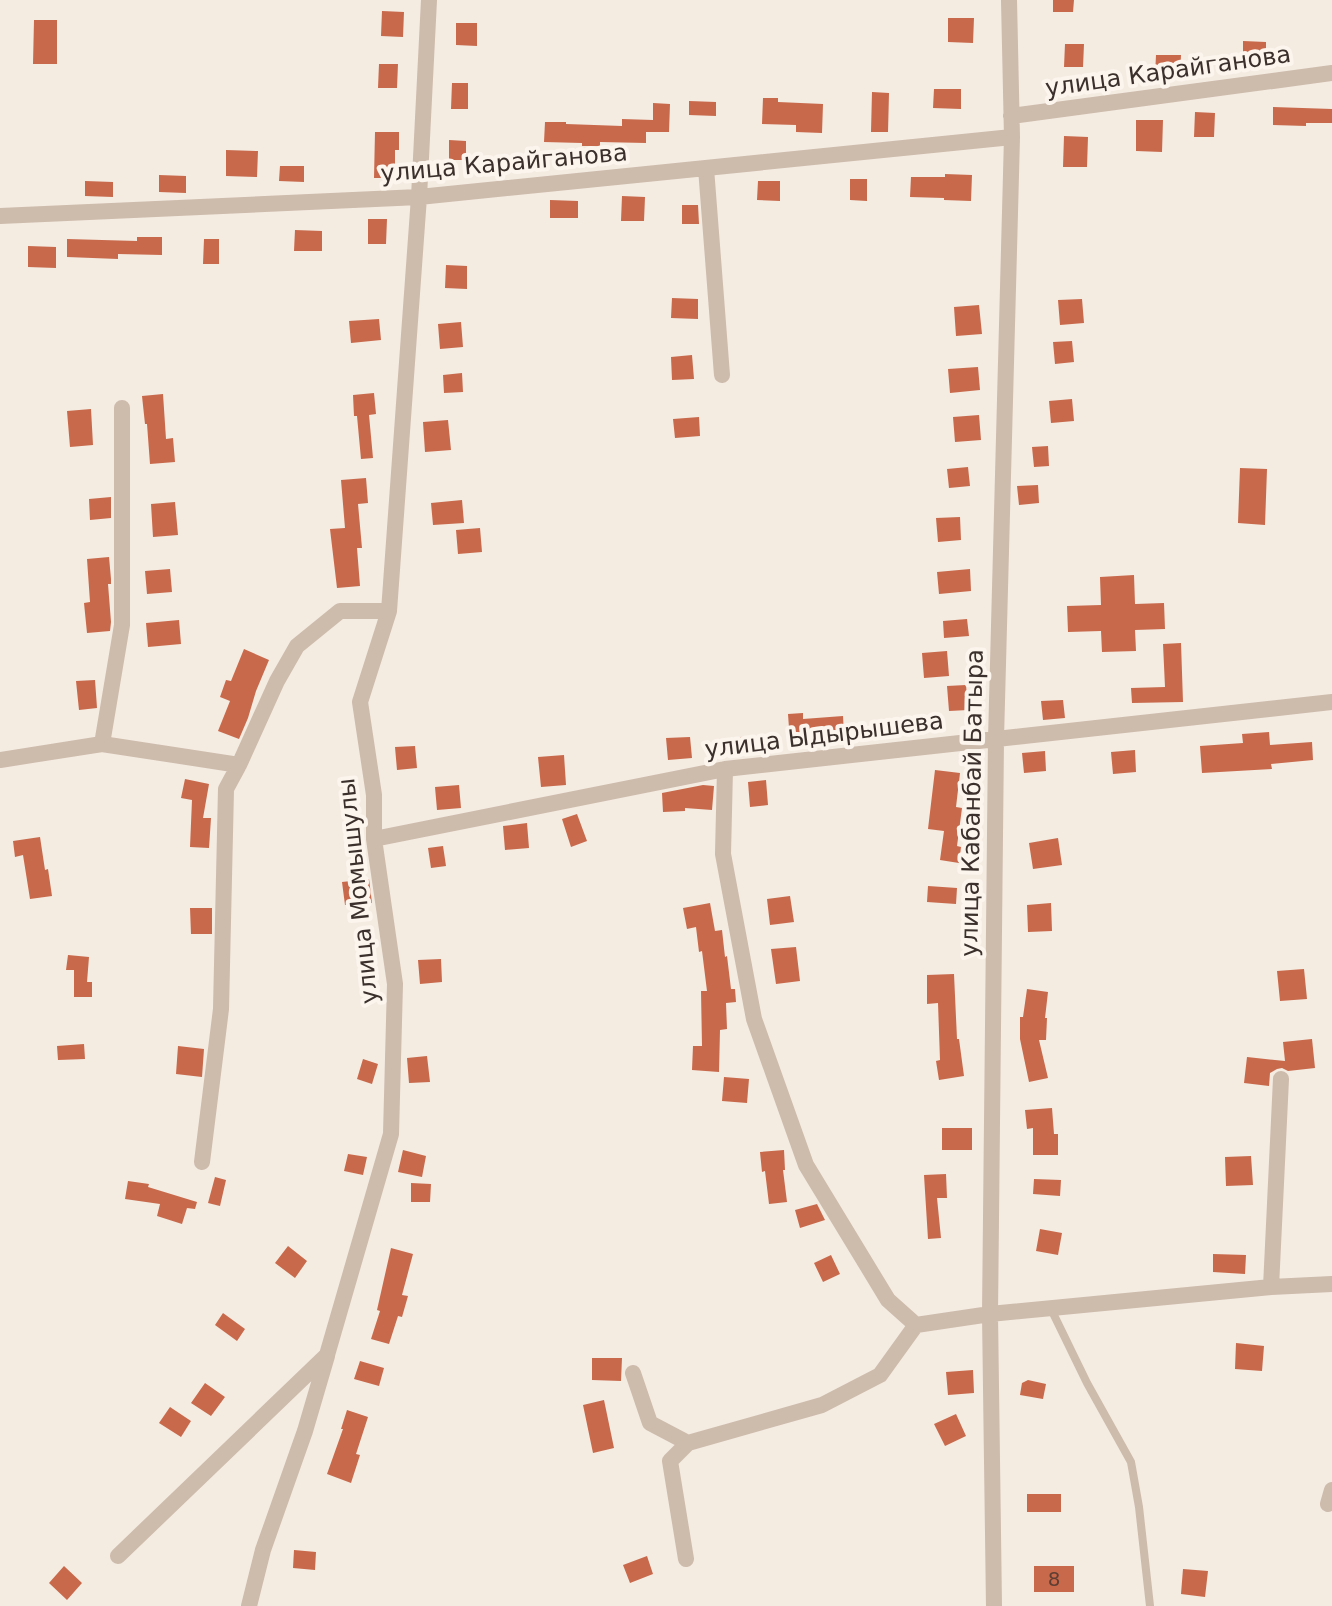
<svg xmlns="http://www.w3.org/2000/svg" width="1332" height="1606" viewBox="0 0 1332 1606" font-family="'DejaVu Sans',sans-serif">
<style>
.building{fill:#c8694b}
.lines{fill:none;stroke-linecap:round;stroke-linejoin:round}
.lane{stroke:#cdbbac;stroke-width:8}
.street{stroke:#cdbbac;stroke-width:16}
.labels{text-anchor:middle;stroke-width:8;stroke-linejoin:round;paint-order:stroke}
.number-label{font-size:20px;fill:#5e3e33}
.street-label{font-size:24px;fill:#3b302b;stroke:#fbf5ee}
</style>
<rect width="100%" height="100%" fill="#f4ebe1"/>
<path class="building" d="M1053 0H1074L1073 12H1053Z
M382 11 404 12 403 37 381 36Z
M948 18H974L973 43 948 42Z
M34 20H57V64H33Z
M456 23H477V46L456 45Z
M1243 41 1266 42V64L1243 63Z
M1065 44H1084L1083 67H1064Z
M1156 55H1181L1180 77 1155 76Z
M379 64H398L397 88H378Z
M452 83H468V109H451Z
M934 89H961V109L933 108Z
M872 92 889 93 888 132H871Z
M763 98H778V102L823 104 822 133 796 132V125L762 124Z
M689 101 716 102V116L689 115Z
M653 103 670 104 669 132H646V143L600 142V146H582V143L544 142 545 122H566V124L622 126V119L653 120Z
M1273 107 1332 109V123H1306V126L1273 125Z
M1195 112 1215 113 1214 137H1194Z
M1136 120H1163L1162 152 1136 151Z
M375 132H399V150H395V178H374Z
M1064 136 1088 137 1087 167H1063Z
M449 140 466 141V160H449Z
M226 150 258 151 257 177 226 176Z
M280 166H304V182L279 181Z
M945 174 972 175 971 201 944 200V198L910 197 911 177H945Z
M159 175 186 176V193L159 192Z
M850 179H867V201L850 200Z
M85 181 113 182V197L85 196Z
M758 181H780V201L757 200Z
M622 196 645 197 644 221H621Z
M550 200 578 201V218H550Z
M682 205H698L699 224H682Z
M368 219H387L386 244H368Z
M295 230 322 231V251H294Z
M137 237H162V255L118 254V259L67 257V239L137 241Z
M204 239H219V264H203Z
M28 246 56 247V268L28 267Z
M446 265 467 266V289L445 288Z
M672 298 698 299V319L671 318Z
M1082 299 1084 323 1060 325 1058 300Z
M979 305 982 334 956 336 954 307Z
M379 319 381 340 351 343 349 321Z
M461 322 463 347 440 349 438 324Z
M1072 341 1074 362 1055 364 1053 342Z
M692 355 694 379 672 380 671 357Z
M978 367 980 390 950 393 948 369Z
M462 373 463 392 444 393 443 375Z
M374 393 376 414 369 415 373 458 361 459 357 416H354L353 395Z
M163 394 166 439 173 438 175 462 150 464 147 424H145L142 396Z
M1072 399 1074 421 1051 423 1049 401Z
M91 409 93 445 70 447 67 411Z
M979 415 981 440 955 442 953 417Z
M699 417 700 436 675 438 673 419Z
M448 420 451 450 425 452 423 422Z
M1048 446 1049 466 1034 467 1032 447Z
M968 467 970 486 949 488 947 469Z
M1240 468 1267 469 1265 525 1238 523Z
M366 478 368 503 358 504 362 548H357L360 586 337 588 330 529 345 528 341 480Z
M1038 485 1039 503 1019 505 1017 486Z
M111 497V518L90 520 89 499Z
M462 500 464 523 433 525 431 503Z
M175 502 178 535 153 537 151 504Z
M960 517 961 540 938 542 936 518Z
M480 528 482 552 458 554 456 530Z
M109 557 111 579V584H108L111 622 110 631 87 633 84 603 90 602 87 559Z
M170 569 172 592 147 594 145 571Z
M970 569 971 591 939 594 937 572Z
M1134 575 1135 604 1164 603 1165 629 1135 630 1136 651 1102 652 1101 631 1068 632 1067 606 1101 605 1100 577Z
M967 619 969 636 944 638 943 621Z
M179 620 181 644 148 647 146 623Z
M1181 643 1183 702 1132 703 1131 688 1165 687 1163 644Z
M244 649 269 660 256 691 248 718 239 739 218 731 230 701 220 697 226 680 231 681Z
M947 651 949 676 924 678 922 653Z
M95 680 97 708 79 710 76 681Z
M966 685 968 710 949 711 947 686Z
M1063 700 1065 718 1043 720 1041 701Z
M803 713V719L843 716 844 734 805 737V741L790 742 788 714Z
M1269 732 1270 745 1312 742 1313 760 1271 764 1272 769 1202 773 1200 746 1243 743 1242 734Z
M749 736 751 753 733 754 732 738Z
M690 737 692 758 668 760 666 738Z
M415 746 417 768 397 770 395 747Z
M1135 750 1136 772 1113 774 1111 752Z
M1045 751 1046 771 1024 773 1022 753Z
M564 755 566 785 541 787 538 757Z
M935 770 960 773 956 807 962 808 957 846 961 847 959 863 940 860 944 831 928 829Z
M185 779 209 784 203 818H211L209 848 190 847 192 800 181 798Z
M766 780 768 805 750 807 748 782Z
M459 785 461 808 437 810 435 787Z
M703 785 714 786 712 810 685 808V811L663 812 662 793Z
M577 814 587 841 571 847 562 819Z
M527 823 529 848 505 850 503 826Z
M40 837 45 870 48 869 52 896 30 899 23 855 15 857 13 841Z
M1058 838 1062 865 1033 869 1029 843Z
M443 846 446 866 431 868 428 848Z
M369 879 372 903 345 905 342 882Z
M928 886 957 888 956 904 927 902Z
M790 896 794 922 770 925 767 899Z
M710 903 715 931 722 930 725 957 727 956 731 989H735L736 1002 726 1003 727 1029 720 1030 719 1072 692 1070 693 1046H702L701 991H707L702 951 699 952 696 927 687 929 683 908Z
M1051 903 1052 931 1028 932 1027 905Z
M190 908H212V934H191Z
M796 947 800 981 776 984 771 949Z
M68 955 89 957 87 982H92V997H74V970H66Z
M441 959 442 982 420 984 418 960Z
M1304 969 1307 999 1280 1001 1277 971Z
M954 974 957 1039H959L964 1076 939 1080 936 1061 940 1060 938 1003 927 1004V975Z
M1027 989 1048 992 1045 1018H1047L1046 1040H1039L1048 1078 1029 1082 1020 1039V1017H1023Z
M1312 1039 1315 1068 1288 1071 1282 1068 1277 1069 1270 1073 1269 1086 1244 1083 1247 1057 1285 1061 1283 1042Z
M84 1044 85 1059 58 1060 57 1046Z
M178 1046 204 1049 202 1077 176 1074Z
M427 1056 430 1082 409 1083 407 1058Z
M363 1059 378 1064 372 1084 357 1079Z
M724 1077 749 1079 747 1103 722 1101Z
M1052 1108 1054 1134H1058V1155H1033V1128L1027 1129 1025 1110Z
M942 1128H972V1150H942Z
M403 1150 426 1156 422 1177 398 1172Z
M784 1150 785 1170H783L787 1202 769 1204 765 1171 762 1172 760 1152Z
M348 1154 367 1157 363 1175 344 1171Z
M1251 1156 1253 1185 1226 1186 1225 1157Z
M946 1174 947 1198H937L941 1238 928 1239 924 1175Z
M215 1177 226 1180 220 1206 208 1203Z
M1034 1179 1061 1180 1060 1196 1033 1194Z
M128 1181 149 1184 148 1187 197 1202 195 1209 187 1208 182 1224 157 1216 160 1204 125 1199Z
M411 1183 431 1184 430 1202H411Z
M817 1204 825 1220 800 1228 795 1210Z
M1040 1229 1062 1233 1058 1255 1036 1251Z
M288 1246 307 1261 295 1278 275 1263Z
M391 1248 413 1254 402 1295 408 1296 402 1317 398 1316 389 1344 371 1339 380 1311 377 1310Z
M1213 1254 1246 1255 1245 1274 1213 1272Z
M831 1255 840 1274 823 1282 814 1263Z
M223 1313 245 1329 237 1341 215 1325Z
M1236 1343 1264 1346 1262 1371 1235 1369Z
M592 1358H622L621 1381 592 1380Z
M360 1361 384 1368 379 1386 354 1379Z
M973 1370 974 1393 948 1395 946 1372Z
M1028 1380 1046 1384 1043 1399 1020 1395 1022 1383Z
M205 1383 225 1397 211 1416 191 1403Z
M604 1400 614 1448 593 1453 583 1405Z
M170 1407 191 1421 181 1437 159 1423Z
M347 1410 368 1417 356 1454 360 1455 351 1483 327 1474 343 1429H341Z
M956 1414 966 1436 945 1446 934 1424Z
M1027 1494H1061V1512H1027Z
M294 1550 316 1552 315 1570 293 1568Z
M647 1556 653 1574 630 1583 623 1565Z
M64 1566 82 1583 67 1600 49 1583Z
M1034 1566H1074V1592H1034Z
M1183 1569 1208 1571 1205 1597 1181 1594Z"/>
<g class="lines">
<path class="lane" d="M1051 1309 1087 1383 1131 1462 1139 1507 1150 1606"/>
<path class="street" d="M1011 116 1332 73
M706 168 722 375
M0 216 419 197 1012 137
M102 744 239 765
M0 760 102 744 122 625V408
M725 769 723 854 754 1019 806 1165 888 1300 916 1325
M374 839 725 769 1332 702
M202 1162 221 1009 226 789 239 765 277 681 297 646 340 611H389
M1271 1287 1281 1079
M633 1373 650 1423 688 1443 822 1405 880 1375 916 1325 990 1314 1271 1287 1332 1284
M1328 1504 1332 1490
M118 1556 327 1355 391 1134 395 984 374 839V795L360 702 389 611 419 197 429 0
M686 1559 670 1461 688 1443
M249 1606 263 1550 305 1431 327 1356
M994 1606 990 1314 996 739 1012 137 1009 0"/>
</g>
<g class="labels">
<g class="number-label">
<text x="1054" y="1586">8</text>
</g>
<g class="street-label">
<text transform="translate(1168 71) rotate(-8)" y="8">улица Карайганова</text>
<text transform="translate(504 163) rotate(-5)" y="8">улица Карайганова</text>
<text transform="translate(824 735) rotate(-7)" y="8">улица Ыдырышева</text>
<text transform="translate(972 803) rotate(-89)" y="8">улица Кабанбай Батыра</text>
<text transform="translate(358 891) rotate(-96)" y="8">улица Момышулы</text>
</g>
</g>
</svg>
